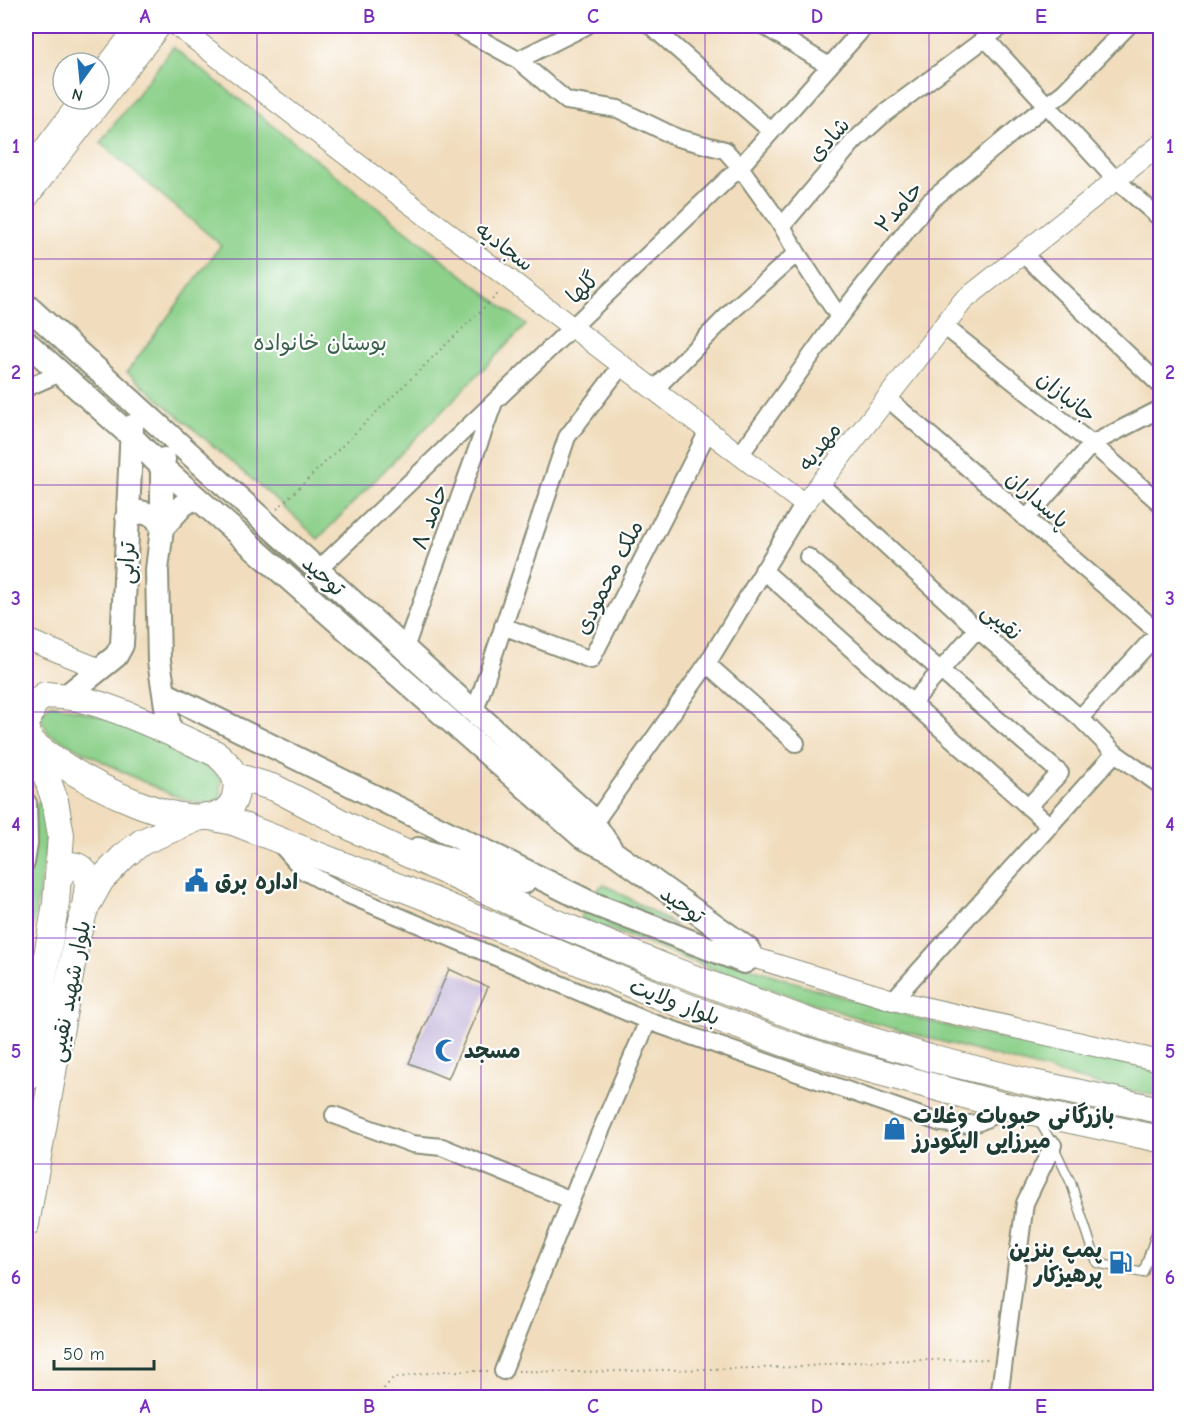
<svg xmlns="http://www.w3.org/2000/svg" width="1186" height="1423" viewBox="0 0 1186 1423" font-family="'Comic Neue','Playpen Sans Arabic',sans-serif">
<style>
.green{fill:#8cd08a;stroke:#56865f;stroke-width:1.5}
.building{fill:#baaad5}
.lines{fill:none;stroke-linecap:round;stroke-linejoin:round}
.service-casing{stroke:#888d78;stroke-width:11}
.minor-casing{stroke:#888d78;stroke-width:20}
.tertiary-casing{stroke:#888d78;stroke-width:22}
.secondary-casing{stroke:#888d78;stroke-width:26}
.primary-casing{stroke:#888d78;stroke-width:28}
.path{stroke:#888d78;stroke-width:2;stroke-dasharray:1.5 4.5;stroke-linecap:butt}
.service{stroke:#fff;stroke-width:8}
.minor{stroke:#fff;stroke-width:16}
.tertiary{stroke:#fff;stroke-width:20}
.secondary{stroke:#fff;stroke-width:22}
.primary{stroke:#fff;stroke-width:26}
.grid{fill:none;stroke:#7b2cbf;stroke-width:1.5;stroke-opacity:0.55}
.labels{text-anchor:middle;stroke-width:4.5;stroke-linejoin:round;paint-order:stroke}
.street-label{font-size:22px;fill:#1f3d34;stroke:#fff}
.park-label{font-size:22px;fill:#3a624a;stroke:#fff}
.poi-label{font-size:22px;font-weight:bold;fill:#1f3d34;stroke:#fff;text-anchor:start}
.neatline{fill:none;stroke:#7b2cbf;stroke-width:2}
.grid-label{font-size:20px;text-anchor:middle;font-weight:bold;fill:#7b2cbf}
</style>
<rect width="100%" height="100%" fill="#fff"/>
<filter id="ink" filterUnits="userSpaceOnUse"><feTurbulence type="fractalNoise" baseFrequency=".0167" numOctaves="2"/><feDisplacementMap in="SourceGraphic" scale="12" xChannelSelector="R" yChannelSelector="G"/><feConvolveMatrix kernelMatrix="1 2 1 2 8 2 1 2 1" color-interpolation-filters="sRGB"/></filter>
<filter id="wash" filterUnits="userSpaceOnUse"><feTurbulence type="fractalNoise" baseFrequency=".008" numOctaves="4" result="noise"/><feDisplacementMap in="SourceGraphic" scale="24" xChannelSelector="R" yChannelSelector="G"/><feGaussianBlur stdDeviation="1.35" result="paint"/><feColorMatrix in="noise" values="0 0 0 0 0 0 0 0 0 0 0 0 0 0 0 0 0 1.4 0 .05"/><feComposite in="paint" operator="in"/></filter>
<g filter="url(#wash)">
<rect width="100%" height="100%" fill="#f1ddbd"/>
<path class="green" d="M173 47 526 325 318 539 282 505 127 372 221 245 100 143Z
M51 704C115 718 170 735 221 778V797L212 802 196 803 170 794 131 776 49 734 39 716Z
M43 799 48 821 44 861 26 969V883L33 850 36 804Z
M604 884 677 926 589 897Z
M585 909C680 943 775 978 873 1006 967 1034 1064 1051 1160 1071V1096L1112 1088 870 1022 734 977 580 918Z"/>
<g id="blocks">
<path class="building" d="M449 969 488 987 448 1079 409 1063Z"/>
</g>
</g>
<g filter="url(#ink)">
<use href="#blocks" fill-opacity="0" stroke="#888d78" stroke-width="1.5"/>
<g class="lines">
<defs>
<path id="service" d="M1038 1119 1053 1145 1071 1183 1097 1263 1143 1273 1160 1222"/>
<path id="minor" d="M456 26 518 60 567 101 618 109 678 138 725 150 740 167 782 226
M651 26 771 131
M764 26 829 66
M986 39 1116 180 1160 218
M518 60 586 26
M1023 254 1160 385
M839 317 797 253 782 226 854 141 885 113 1002 26
M944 326 1092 444 1160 503
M26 388 60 373
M654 390 734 309 797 253
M887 398 1159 633
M740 455 839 317 929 202 1029 119 1064 92 1128 26
M820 484 969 622 1080 718 1115 753 1160 785
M1026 519 1092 444 1160 409
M808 557 1060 773 1028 807
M318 570 740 167 865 26
M763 570 1050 826
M503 626 591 660 708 431
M405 648 493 405
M707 664 796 743
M912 703 977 629
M475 711 567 437 622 365
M1080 718 1160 631
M26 800 28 803 29 844 26 863
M589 830 707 664 804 504
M280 844 304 871 344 893 648 1021 571 1200 503 1371
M893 1000 1115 753
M648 1021 941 1123C972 1126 980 1126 1005 1106
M334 1115 412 1144 442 1147 571 1200
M999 1398 1025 1203 1053 1145"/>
<path id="tertiary" d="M177 26 804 504 963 301 1160 145
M99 75 137 26
M26 172 81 99
M26 200 161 26
M26 639 100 669
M752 957 893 1000 1160 1061"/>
<path id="secondary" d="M26 305 589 816 613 852
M26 342 131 436 162 467 582 837 613 852 748 949 752 957 744 962 591 903 164 693
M164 459 162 467V528L157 570 159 661 170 732
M127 517 141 512 155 516 162 528 183 505 196 497
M65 697 116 656 122 645 132 426
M418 849 524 882"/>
<path id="primary" d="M26 725 34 703 45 695C57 696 69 696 81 699 119 709 155 726 191 742 200 747 212 750 219 756 229 765 239 778 236 791 235 801 231 808 222 813 180 832 92 785 57 761 47 754 36 748 29 738 26 735 26 730 26 726
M235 776 275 788 356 830 545 918 667 968 810 1022 930 1058 1033 1083 1160 1110
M206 816 233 822 430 899 659 996 787 1044 846 1063 1005 1106 1160 1139
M59 878C61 875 64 869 68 867 77 861 88 873 88 881 88 889 86 898 85 906
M26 1079 56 903 61 835 55 801 36 746
M26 1224 77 937 85 909 101 880 124 856 142 842 198 818"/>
</defs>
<use href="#service" class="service-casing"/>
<use href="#minor" class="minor-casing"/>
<use href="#tertiary" class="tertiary-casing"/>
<use href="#secondary" class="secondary-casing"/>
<use href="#primary" class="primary-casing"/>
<path class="path" d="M277 509 499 293
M518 1371 578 1372 799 1367 864 1361 989 1359
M376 1398 393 1378 443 1371H488"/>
<use href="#service" class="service"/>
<use href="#minor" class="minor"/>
<use href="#tertiary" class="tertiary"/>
<use href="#secondary" class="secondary"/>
<use href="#primary" class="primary"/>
</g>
</g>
<path class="grid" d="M257 26V1398M481 26V1398M705 26V1398M929 26V1398M26 259H1160M26 485H1160M26 712H1160M26 938H1160M26 1164H1160"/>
<defs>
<symbol id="civic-bare" viewBox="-9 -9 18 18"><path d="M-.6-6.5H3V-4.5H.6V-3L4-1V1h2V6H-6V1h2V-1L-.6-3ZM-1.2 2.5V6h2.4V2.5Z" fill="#1f6fb2" stroke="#fff" stroke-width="2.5" paint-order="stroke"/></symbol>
<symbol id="mosque-bare" viewBox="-9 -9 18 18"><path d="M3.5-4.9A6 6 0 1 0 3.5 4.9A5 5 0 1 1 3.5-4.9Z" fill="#1f6fb2" stroke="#fff" stroke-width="2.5" paint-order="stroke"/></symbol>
<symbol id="shop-bare" viewBox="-9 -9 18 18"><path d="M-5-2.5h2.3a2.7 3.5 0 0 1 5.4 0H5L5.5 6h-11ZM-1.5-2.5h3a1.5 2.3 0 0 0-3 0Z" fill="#1f6fb2" stroke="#fff" stroke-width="2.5" paint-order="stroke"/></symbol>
<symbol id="fuel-bare" viewBox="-9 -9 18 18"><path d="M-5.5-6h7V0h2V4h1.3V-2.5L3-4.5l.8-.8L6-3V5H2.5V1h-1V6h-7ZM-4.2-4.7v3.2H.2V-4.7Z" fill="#1f6fb2" stroke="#fff" stroke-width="2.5" paint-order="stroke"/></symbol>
</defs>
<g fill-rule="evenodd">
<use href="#civic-bare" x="180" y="864" width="33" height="33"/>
<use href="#mosque-bare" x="430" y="1034" width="33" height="33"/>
<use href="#shop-bare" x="878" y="1112" width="33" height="33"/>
<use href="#fuel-bare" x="1104" y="1246" width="33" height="33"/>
</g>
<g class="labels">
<g class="street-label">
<text transform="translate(828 139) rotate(-48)" y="8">شادی</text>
<text transform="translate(898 207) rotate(-49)" y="8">حامد۲</text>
<text transform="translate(505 246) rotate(37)" y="8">سجادیه</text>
<text transform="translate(582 287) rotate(-44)" y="8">گلها</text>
<text transform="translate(1067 396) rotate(39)" y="8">جانبازان</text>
<text transform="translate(819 446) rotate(-52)" y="8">مهدیه</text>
<text transform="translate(1038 499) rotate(41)" y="8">پاسداران</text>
<text transform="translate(429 517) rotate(-70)" y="8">حامد ۸</text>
<text transform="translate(126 563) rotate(-88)" y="8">ترابی</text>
<text transform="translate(324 575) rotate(42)" y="8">توحید</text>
<text transform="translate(608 577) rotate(-63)" y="8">ملک محمودی</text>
<text transform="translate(1002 621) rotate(41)" y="8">نقیبی</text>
<text transform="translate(683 904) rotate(36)" y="8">توحید</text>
<text transform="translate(69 991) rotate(-79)" y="8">بلوار شهید نقیبی</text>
<text transform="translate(675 1001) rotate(21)" y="8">بلوار ولایت</text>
</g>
<g class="park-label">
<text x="320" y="350">بوستان خانواده</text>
</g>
<g class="poi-label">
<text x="215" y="889">اداره برق</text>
<text x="464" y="1058">مسجد</text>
<text x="913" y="1123">بازرگانی حبوبات وغلات<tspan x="913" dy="25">میرزایی الیگودرز</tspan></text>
<text x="1102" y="1257" text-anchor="end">پمپ بنزین<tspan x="1102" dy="25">پرهیزکار</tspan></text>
</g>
</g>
<rect width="1186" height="1423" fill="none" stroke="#fff" stroke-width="66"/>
<g transform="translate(81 81) rotate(195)"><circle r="28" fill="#ffffff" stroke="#a5b1ae" stroke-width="1.5"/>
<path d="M0-4.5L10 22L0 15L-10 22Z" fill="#1f6fb2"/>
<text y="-9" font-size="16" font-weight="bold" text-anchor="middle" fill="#1f3d34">N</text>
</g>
<path d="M54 1360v9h100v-9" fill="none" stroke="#1f3d34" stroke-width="3"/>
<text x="63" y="1360" font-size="18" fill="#1f3d34" stroke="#ffffff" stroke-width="4.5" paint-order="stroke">50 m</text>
<rect x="33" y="33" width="1120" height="1357" class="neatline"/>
<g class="grid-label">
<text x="145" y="23">A</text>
<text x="369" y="23">B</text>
<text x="593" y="23">C</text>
<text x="817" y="23">D</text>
<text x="1041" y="23">E</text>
<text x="16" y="153">1</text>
<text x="1170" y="153">1</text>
<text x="16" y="379">2</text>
<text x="1170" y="379">2</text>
<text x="16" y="605">3</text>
<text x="1170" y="605">3</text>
<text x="16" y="831">4</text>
<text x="1170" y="831">4</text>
<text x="16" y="1058">5</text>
<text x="1170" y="1058">5</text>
<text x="16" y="1284">6</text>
<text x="1170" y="1284">6</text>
<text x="145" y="1413">A</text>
<text x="369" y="1413">B</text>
<text x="593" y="1413">C</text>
<text x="817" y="1413">D</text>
<text x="1041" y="1413">E</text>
</g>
</svg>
